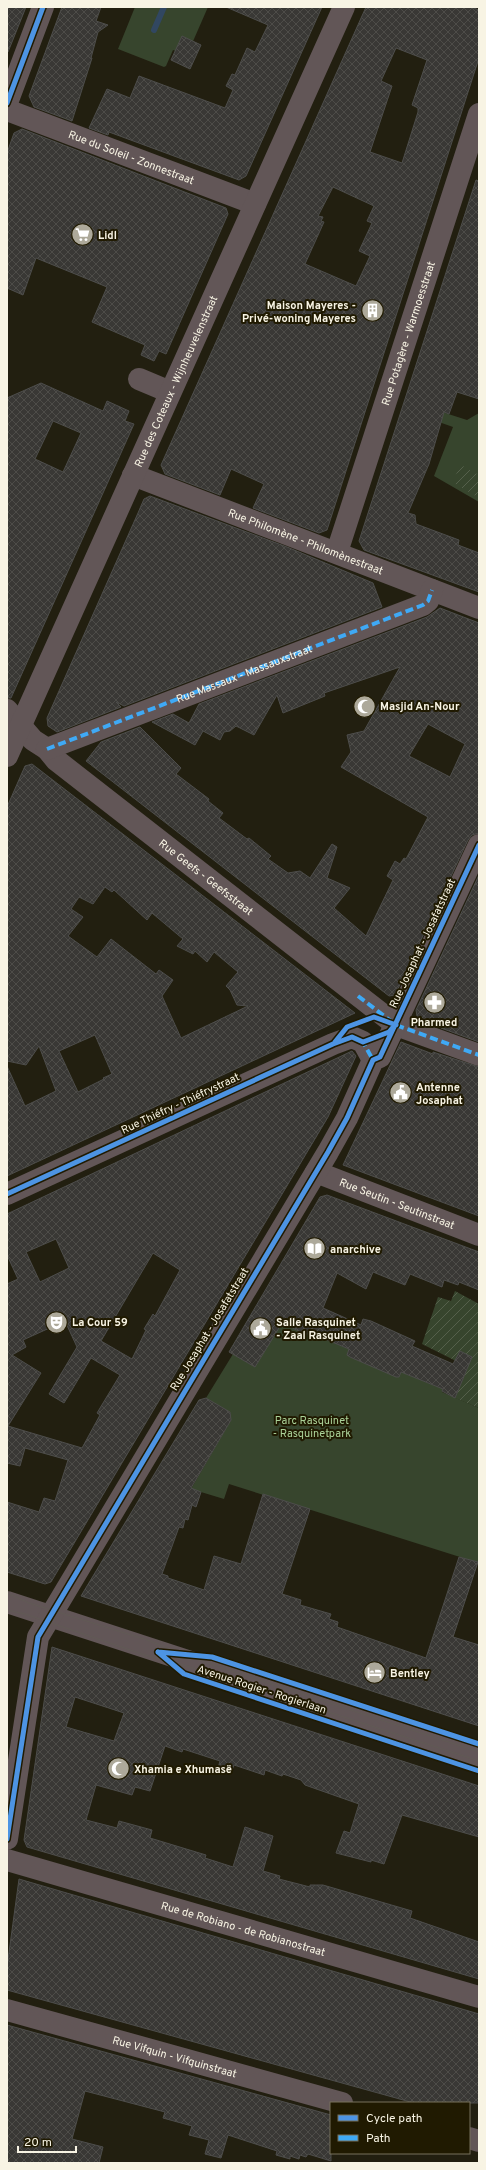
<svg xmlns="http://www.w3.org/2000/svg" width="486" height="2170" viewBox="0 0 486 2170" font-family="Overpass,sans-serif">
<style>
.park{fill:#37452d}
.garden{fill:url(#garden-furrows)}
.lines{fill:none;stroke-linecap:round;stroke-linejoin:round}
.stream{stroke:#314761;stroke-width:6}
.building{fill:url(#building-cross-hatch);stroke:#4d4d4b;fill-rule:evenodd}
.minor{stroke:#625657;stroke-width:22}
.tram{stroke:#615a55;stroke-width:1}
.quiet{stroke:#3fa9f5;stroke-width:4;stroke-dasharray:8 4;stroke-linecap:butt}
.cycleway-casing{stroke:#201a01;stroke-width:8}
.cycleway{stroke:#4d94e3;stroke-width:5}
.labels{text-anchor:middle;stroke-width:4;stroke-linejoin:round;paint-order:stroke}
.street-label{font-size:11px;fill:#f8f4e4;stroke:#201a01}
.poi-label{font-size:11px;font-weight:bold;fill:#f8f4e4;stroke:#201a01;text-anchor:start}
.park-label{font-size:11px;fill:#abd298;stroke:#201a01}
</style>
<defs>
<pattern id="garden-furrows" width="10" height="10" patternUnits="userSpaceOnUse"><rect width="10" height="10" fill="#37452d"/><path d="M-1 1l2-2M0 10L10 0M9 11l2-2" fill="none" stroke="#55604b"/></pattern>
<pattern id="building-cross-hatch" width="8" height="8" patternUnits="userSpaceOnUse"><rect width="8" height="8" fill="#393835"/><path d="M0 0l8 8M0 8l8-8" fill="none" stroke="#4d4c48"/></pattern>
</defs>
<rect width="100%" height="100%" fill="#221f10"/>
<path class="park" d="M135 7H208L187 55 173 50 166 66 164 67 118 49Z
M439 411 467 420 479 413V502L434 476 453 427 436 421Z
M281 1323 307 1335 308 1332 349 1349 350 1357 399 1377 401 1372 443 1389 442 1392 479 1408V1563L229 1484 224 1499 191 1489 231 1420 230 1412 206 1398 233 1354 255 1367Z"/>
<path class="garden" d="M461 465 479 475V498L452 482Z
M455 1291 479 1304V1408L455 1398 468 1367 422 1344 438 1297 451 1301Z"/>
<g class="lines">
<path class="stream" d="M154 30 164 7"/>
</g>
<path class="building" d="M7 7H26L8 52H7Z
M62 7H101L96 21 108 25 98 32 91 58H92L72 121 34 107 29 96Z
M226 7H322L246 176 239 180 109 132 108 135 89 128 107 89 130 98 139 76 225 108 233 90 226 86 232 74 235 75 247 48 255 52 268 25Z
M366 7H471L479 10V58L327 530 319 533 253 508 264 484 231 469 220 495 165 474 161 465ZM396 48 427 60 412 105 418 108V112L402 163 370 152 392 86 381 81ZM333 187 374 206 367 221 372 223 359 251 370 256 356 286 305 264 324 222 321 221 323 217 318 216Z
M182 36 201 45 190 69 171 60Z
M22 129 226 208 228 214 166 354 159 351 154 361 141 355 145 345 92 322 107 287 36 258 23 295 7 288V153L14 133Z
M476 180 479 181V399L457 392 449 414 444 412 429 464 408 513 415 515 416 524 459 540 458 545 479 553V592L364 550 359 541Z
M41 383 103 411 107 401 129 411 125 421 134 424 11 698H7V398ZM53 421 81 433 63 472 35 459Z
M150 496 287 547 373 583 382 607 124 706 116 702 121 707 57 732 48 726 47 718 138 513 144 499Z
M440 608 479 623V833L472 835 468 840 395 995 389 996 86 761 101 742 140 727 181 768 176 774 209 799 208 801 223 813 219 818 247 839 249 838 271 856 268 859 288 873 300 871 310 878 332 844 337 847 327 878 350 888 334 908 366 936 393 880 387 876 395 861 400 864 404 858 406 859 428 817 341 767 351 752 347 735 364 731 400 667 324 693 325 696 283 713 277 695 254 735 236 726 230 731 224 732 220 740 203 731 195 745 152 722 173 714 189 723 199 704 427 617ZM428 724 465 744 450 777 409 756Z
M32 764 355 1013 7 1176V1066L25 1106 56 1091 39 1046 26 1065 7 1061V807L25 766ZM105 887 112 892 114 890 147 920 152 913 183 939 177 946 193 954 195 951 207 962 214 952 238 972 226 986 230 990 237 1005 248 1006 181 1038 162 996 173 980 159 970 156 974 111 939 97 957 68 936 83 917 71 909 79 897 93 904ZM95 1035 112 1074 103 1078 104 1079 78 1092 59 1051Z
M479 875V1042L441 1028 442 1025 417 1016 416 1010Z
M401 1042 433 1054V1052L479 1067V1216L343 1165Z
M352 1051 356 1056 328 1117 51 1582 45 1584 7 1572V1502L39 1512 44 1498 55 1501 68 1460 25 1448 20 1466 7 1463V1284L18 1279 7 1255V1214ZM56 1239 69 1268 40 1282 26 1252ZM153 1253 180 1270 155 1316 153 1314 144 1329 146 1330 132 1359 101 1341ZM65 1321 77 1347 49 1394 64 1403 91 1358 120 1375 97 1413 100 1415 82 1448 8 1426 41 1373 12 1355 26 1347 23 1340Z
M327 1195 479 1252V1290L459 1282 458 1285 444 1280 442 1287 410 1274 405 1285 373 1272 366 1289 337 1273 323 1308 361 1325 363 1319 371 1321 415 1341 412 1346 453 1364 460 1351 472 1357 455 1398 442 1391 443 1389 401 1372 399 1377H396L350 1357 347 1355 349 1349 308 1332 307 1335 282 1323 255 1367 229 1352 320 1197Z
M206 1398 230 1412 231 1420 191 1488 201 1492 196 1507 192 1505 188 1520 185 1519 183 1528 179 1527 162 1574 168 1576V1578L204 1590 214 1556 241 1564 263 1494 310 1509 282 1594 301 1600 300 1605 331 1614 329 1619 338 1622 337 1627 426 1658 459 1557 478 1562 453 1637 479 1645V1726L81 1596 199 1400Z
M52 1647 479 1786V1837L402 1815 384 1864 371 1860V1862L336 1853 344 1831 350 1833 359 1804 305 1785 301 1780 283 1774 282 1776 265 1770 264 1775 234 1765 231 1773 218 1768 220 1761 183 1749 182 1752 165 1746 150 1791 135 1787 132 1795 96 1785 86 1820 117 1828 119 1821 152 1830 150 1838 206 1855 205 1858 233 1867 245 1827 273 1836 263 1871 280 1876 279 1879 310 1887V1885H323L412 1911 410 1918 479 1942V1979L27 1847 24 1840ZM75 1697 124 1713 114 1741 66 1727Z
M19 1879 479 2014V2103H414L7 1990V1967Z
M7 2025 331 2115V2161L308 2154 306 2157 300 2155 299 2159 290 2156V2159L276 2155 277 2151 228 2135 221 2158 205 2154 209 2140 189 2135 192 2126 163 2118 165 2112 85 2091 72 2139 103 2147 99 2163H7Z"/>
<g class="lines">
<g class="minor">
<path d="M7 103 43 7"/>
<path id="s1" d="M7 110 255 204"/>
<path d="M139 379 170 392"/>
<path id="s2" d="M133 475 479 608"/>
<path id="s3" d="M337 552 479 114"/>
<path id="s4" d="M7 710 33 740 47 749 56 760 396 1025 479 1055"/>
<path id="s5" d="M47 749 423 605 428 601 432 590"/>
<path id="s6" d="M7 756 344 7"/>
<path id="s7" d="M316 1172 479 1235"/>
<path d="M7 1194 333 1044 352 1037 363 1042 373 1060"/>
<path d="M7 1602 479 1756"/>
<path d="M7 1839 38 1637 328 1152 347 1118 373 1060 380 1057 479 845"/>
<path id="s8" d="M7 1860 479 1997"/>
<path id="s9" d="M7 2010 342 2103"/>
<path d="M469 2138 479 2141"/>
</g>
<path class="tram" d="M7 1593 29 1603 150 1641 189 1657 479 1752
M7 1610 25 1614 145 1655 187 1666 479 1761"/>
<path class="quiet" d="M47 749 423 605 428 601 432 590
M358 996 396 1025 479 1055
M360 1041 363 1042 373 1060"/>
<defs>
<path id="cycleway" d="M7 103 43 7
M335 1042 347 1027 374 1017 396 1025
M7 1194 333 1044 352 1037 363 1042 389 1032 394 1026
M158 1652 184 1674 479 1771
M158 1652 212 1657 479 1744
M7 1839 38 1637 328 1152 347 1118 373 1060 380 1057 479 845"/>
</defs>
<use href="#cycleway" class="cycleway-casing"/>
<use href="#cycleway" class="cycleway"/>
</g>
<defs>
<symbol id="supermarket-disc" viewBox="-11 -11 22 22"><circle r="9.5" fill="#ada99a" stroke="#201a01"/><path d="M-6-5.5h2.5l.6 2H6L4.5 2H-2.5L-4.4-4H-6ZM-1.5 3.2a1.3 1.3 0 1 0 .1 0ZM3 3.2a1.3 1.3 0 1 0 .1 0Z" fill="#fff"/></symbol>
<symbol id="building-disc" viewBox="-11 -11 22 22"><circle r="9.5" fill="#ada99a" stroke="#201a01"/><path d="M-4-6H4V6H1V3H-1V6H-4ZM-2.5-4.3h1.7v1.8h-1.7ZM.8-4.3h1.7v1.8H.8ZM-2.5-1h1.7V.8h-1.7ZM.8-1h1.7V.8H.8Z" fill="#fff"/></symbol>
<symbol id="mosque-disc" viewBox="-11 -11 22 22"><circle r="9.5" fill="#ada99a" stroke="#201a01"/><path d="M3.5-4.9A6 6 0 1 0 3.5 4.9A5 5 0 1 1 3.5-4.9Z" fill="#fff"/></symbol>
<symbol id="pharmacy-disc" viewBox="-11 -11 22 22"><circle r="9.5" fill="#ada99a" stroke="#201a01"/><path d="M-2-6h4v4h4v4h-4v4h-4v-4h-4v-4h4Z" fill="#fff"/></symbol>
<symbol id="civic-disc" viewBox="-11 -11 22 22"><circle r="9.5" fill="#ada99a" stroke="#201a01"/><path d="M-.6-6.5H3V-4.5H.6V-3L4-1V1h2V6H-6V1h2V-1L-.6-3ZM-1.2 2.5V6h2.4V2.5Z" fill="#fff"/></symbol>
<symbol id="library-disc" viewBox="-11 -11 22 22"><circle r="9.5" fill="#ada99a" stroke="#201a01"/><path d="M-6-4Q-3-5.5-.7-3.5V5Q-3 3-6 4ZM6-4Q3-5.5 .7-3.5V5Q3 3 6 4Z" fill="#fff"/></symbol>
<symbol id="theatre-disc" viewBox="-11 -11 22 22"><circle r="9.5" fill="#ada99a" stroke="#201a01"/><path d="M-5-5.5Q0-4 5-5.5V0Q5 5 0 6Q-5 5-5 0ZM-3.3-2.5H-1v1.5H-3.3ZM1-2.5H3.3v1.5H1ZM-2.8 1Q0 5.5 2.8 1Z" fill="#fff"/></symbol>
<symbol id="hotel-disc" viewBox="-11 -11 22 22"><circle r="9.5" fill="#ada99a" stroke="#201a01"/><path d="M-6-4.5h1.5V1H6V5H4.5V3h-9V5H-6ZM-4 0a1.8 1.8 0 1 1 3.6 0ZM.5 0V-2.5h3Q6-2.5 6 0Z" fill="#fff"/></symbol>
</defs>
<g fill-rule="evenodd">
<use href="#supermarket-disc" x="70" y="222" width="25" height="25"/>
<use href="#building-disc" x="360" y="298" width="25" height="25"/>
<use href="#mosque-disc" x="352" y="694" width="25" height="25"/>
<use href="#pharmacy-disc" x="422" y="990" width="25" height="25"/>
<use href="#civic-disc" x="388" y="1080" width="25" height="25"/>
<use href="#library-disc" x="302" y="1236" width="25" height="25"/>
<use href="#theatre-disc" x="44" y="1310" width="25" height="25"/>
<use href="#civic-disc" x="248" y="1316" width="25" height="25"/>
<use href="#hotel-disc" x="362" y="1660" width="25" height="25"/>
<use href="#mosque-disc" x="106" y="1756" width="25" height="25"/>
</g>
<g class="labels">
<g class="street-label">
<text dy="4" stroke="none"><textPath href="#s1" startOffset="133">Rue du Soleil - Zonnestraat</textPath></text>
<text dy="4" stroke="none"><textPath href="#s3" startOffset="230">Rue Potagère - Warmoesstraat</textPath></text>
<text dy="4" stroke="none"><textPath href="#s6" startOffset="411">Rue des Coteaux - Wijnheuvelenstraat</textPath></text>
<text dy="4" stroke="none"><textPath href="#s2" startOffset="185">Rue Philomène - Philomènestraat</textPath></text>
<text dy="4" stroke="none"><textPath href="#s5" startOffset="211">Rue Massaux - Massauxstraat</textPath></text>
<text dy="4" stroke="none"><textPath href="#s4" startOffset="261">Rue Geefs - Geefsstraat</textPath></text>
<text transform="translate(422 943) rotate(-65)" y="4">Rue Josaphat - Josafatstraat</text>
<text transform="translate(180 1103) rotate(-25)" y="4">Rue Thiéfry - Thiéfrystraat</text>
<text dy="4" stroke="none"><textPath href="#s7" startOffset="87">Rue Seutin - Seutinstraat</textPath></text>
<text transform="translate(209 1329) rotate(-59)" y="4">Rue Josaphat - Josafatstraat</text>
<text transform="translate(262 1689) rotate(18)" y="4">Avenue Rogier - Rogierlaan</text>
<text dy="4" stroke="none"><textPath href="#s8" startOffset="246">Rue de Robiano - de Robianostraat</textPath></text>
<text dy="4" stroke="none"><textPath href="#s9" startOffset="174">Rue Vifquin - Vifquinstraat</textPath></text>
</g>
<g class="poi-label">
<text x="98" y="239">Lidl</text>
<text x="356" y="309" text-anchor="end">Maison Mayeres -<tspan x="356" dy="13">Privé-woning Mayeres</tspan></text>
<text x="380" y="710">Masjid An-Nour</text>
<text x="434" y="1026" text-anchor="middle">Pharmed</text>
<text x="416" y="1091">Antenne<tspan x="416" dy="13">Josaphat</tspan></text>
<text x="330" y="1253">anarchive</text>
<text x="72" y="1326">La Cour 59</text>
<text x="276" y="1326">Salle Rasquinet<tspan x="276" dy="13">- Zaal Rasquinet</tspan></text>
<text x="390" y="1677">Bentley</text>
<text x="134" y="1773">Xhamia e Xhumasë</text>
</g>
<g class="park-label">
<text x="312" y="1424">Parc Rasquinet<tspan x="312" dy="13">- Rasquinetpark</tspan></text>
</g>
</g>
<rect width="486" height="2170" fill="none" stroke="#f8f4e4" stroke-width="16"/>
<rect x="330" y="2102" width="140" height="52" fill="#201a01" stroke="#76715c"/>
<rect x="338" y="2115" width="20" height="6" fill="#4d94e3" stroke="#76715c"/>
<text x="366" y="2122" font-size="12" fill="#f8f4e4">Cycle path</text>
<rect x="338" y="2135" width="20" height="6" fill="#3fa9f5" stroke="#76715c"/>
<text x="366" y="2142" font-size="12" fill="#f8f4e4">Path</text>
<path d="M18 2146v6h58v-6" fill="none" stroke="#f8f4e4" stroke-width="2"/>
<text x="24" y="2146" font-size="12" fill="#f8f4e4" stroke="#201a01" stroke-width="3" paint-order="stroke">20 m</text>
</svg>
